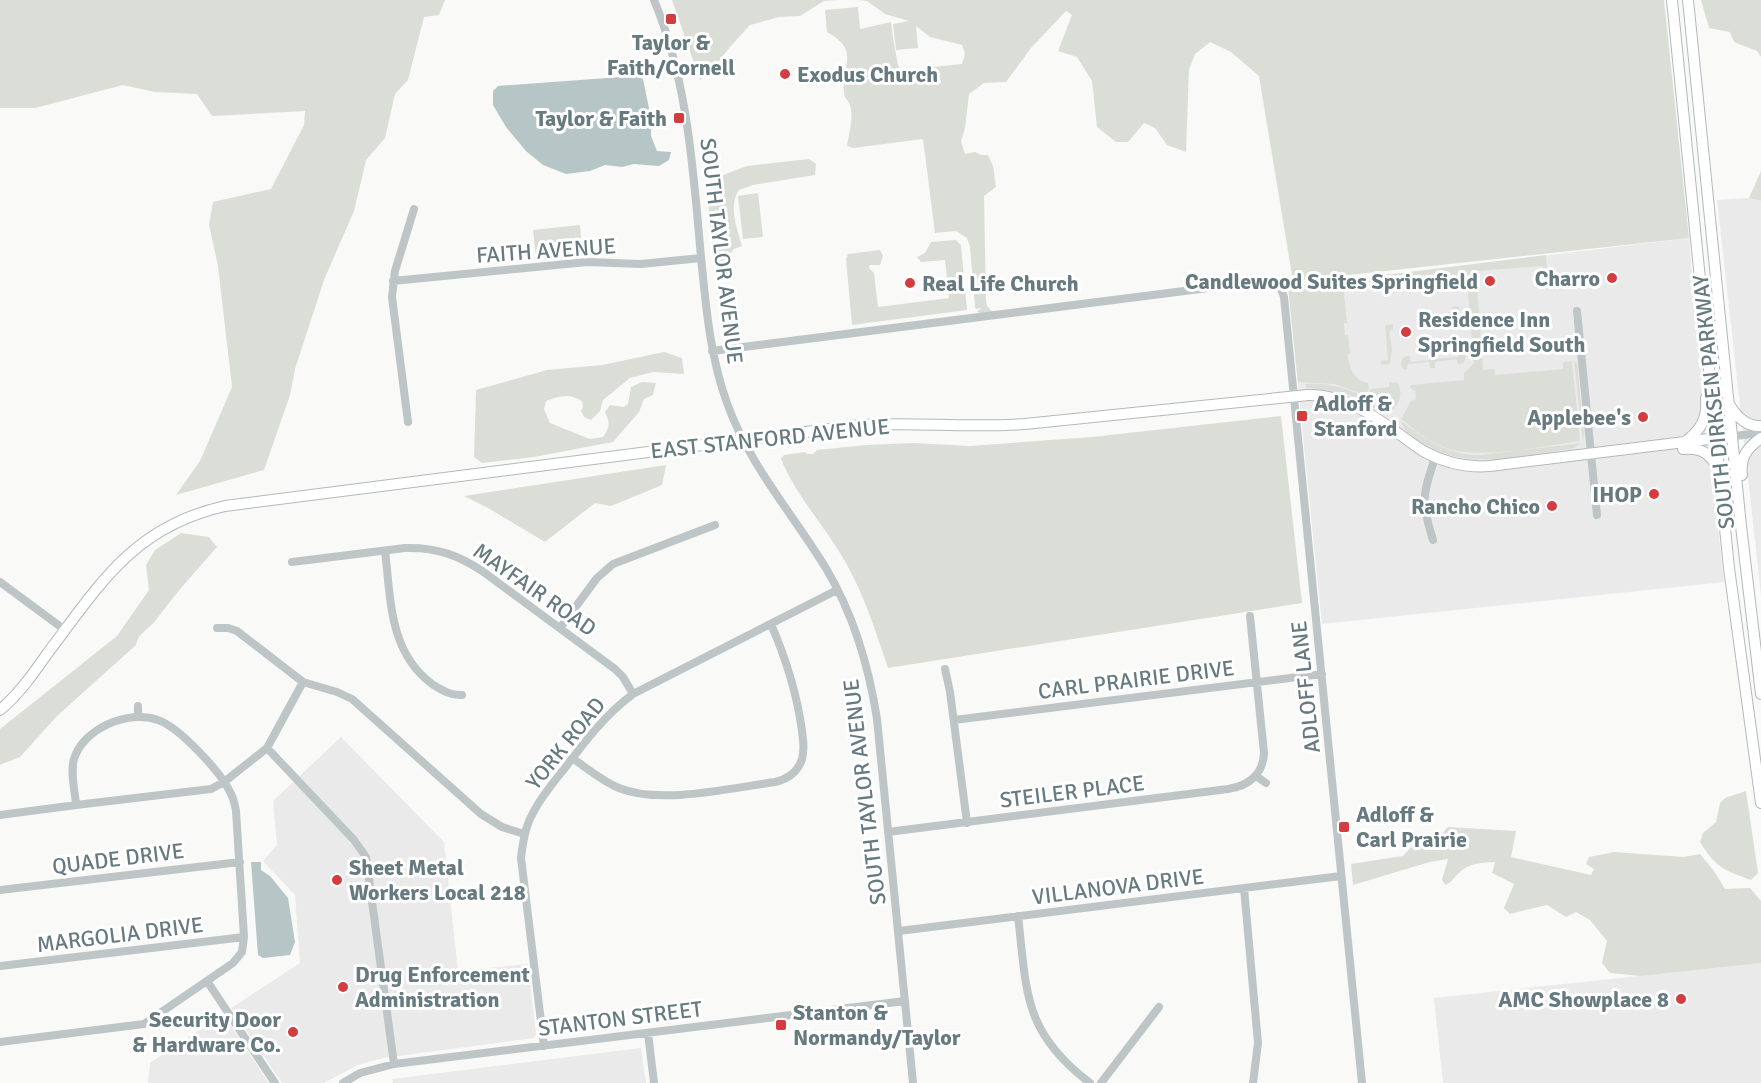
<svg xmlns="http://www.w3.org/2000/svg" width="1761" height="1083" viewBox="0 0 1761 1083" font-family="Signika,sans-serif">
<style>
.built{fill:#eaeaea}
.green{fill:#dbded7}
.water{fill:#b6c5c5}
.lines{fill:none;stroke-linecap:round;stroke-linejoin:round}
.major-casing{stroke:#b2b9bb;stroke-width:12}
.minor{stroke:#bec5c6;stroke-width:8}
.major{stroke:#fff;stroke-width:10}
.poi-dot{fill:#d33d40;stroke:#fff;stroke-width:2}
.labels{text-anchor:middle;stroke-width:6;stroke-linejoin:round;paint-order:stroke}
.poi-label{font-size:22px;font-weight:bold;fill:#667a7f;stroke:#fff;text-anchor:start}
.street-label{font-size:22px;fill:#667a7f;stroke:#fff}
</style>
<rect width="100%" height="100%" fill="#f9f9f7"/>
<path class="built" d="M1749 198 1761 201V595L1717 200Z
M1689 238 1696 326 1724 582 1322 624 1288 287Z
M341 737 444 842 458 971 528 964 536 1034 534 1038 383 1058 358 1065 324 1083H282L231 1008 300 963 295 895 263 861 277 845 273 801Z
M1761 963V1083H1443L1434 998Z
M223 1014 269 1083H148L150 1063Z
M641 1048 646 1083H393L392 1079Z"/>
<path class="green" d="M0 0H445L439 15 424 17 408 80 395 94 385 138 366 160 354 211 324 280 295 369 290 395 264 470 176 495 200 461 232 387 218 266 209 225 213 202 271 189 304 125 305 111 212 116 197 94 155 92 123 85 35 108H0Z
M672 0H837L824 1 800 16 779 17 750 25 730 47 715 66 700 80Z
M858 0H1664L1689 238 1293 281 1259 76 1231 52 1210 42 1195 54 1189 70 1186 152 1167 145 1155 128 1144 123 1128 142H1116L1097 127 1092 81 1077 57 1058 51 1072 15 1066 11 1031 48 1006 82 984 83 969 94 965 128 961 141 965 154 975 152 981 155H988L993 166 996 187 984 196 986 301 987 306 992 311H998L980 313 977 311 982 308 976 309 975 307 970 247 967 238 956 231 935 233 923 139 853 148 847 146C849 132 854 119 850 105 848 100 844 97 844 93 841 64 861 51 827 32L825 10 858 7 860 29 891 22C893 43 898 63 902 83L914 69 962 64 965 54 962 45 930 37 916 26 918 48 896 50 893 24 909 21 885 14 867 1Z
M1701 0H1761V57L1757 51 1734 42 1730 32 1709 28Z
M809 159 816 164 815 175 753 185 739 190C728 206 737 228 742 246L734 249 718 268 714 265 707 189 710 180 747 166Z
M1761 171V201L1749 198Z
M758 193 763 237 743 239 738 196Z
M580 225 582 252 536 257 533 230Z
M956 240 961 245 967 310 852 325 846 259 848 254 880 250 883 256 880 265H870L869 268 874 273 878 307 949 298 945 260 921 262 917 257 925 253 931 242Z
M1546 255 1547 269 1544 270 1543 266 1476 271 1483 370 1494 369 1495 375 1563 369V362L1572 361 1580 441C1542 446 1477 461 1443 447 1427 441 1414 429 1401 419L1411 401 1416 399 1415 391 1411 389 1410 385 1464 380V373L1474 363 1468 292 1462 282 1451 278V273L1415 276 1414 282 1400 284 1398 278 1343 283 1347 323H1344L1345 335H1348L1350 353 1348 354C1349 367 1353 380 1368 383L1369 389 1365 395 1334 384 1298 382 1288 287Z
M1459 306 1461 329 1453 330 1452 316H1449L1446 320 1441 321 1440 316 1448 315V312H1452V307Z
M1393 324V329L1389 332 1392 348 1390 364 1381 365V361L1388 360 1385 325Z
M1459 351 1463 352 1466 357 1463 363 1459 365 1456 359 1435 362V368H1430L1429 362 1408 364 1407 370 1403 369 1401 365 1402 359 1406 356H1410L1411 362 1429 360V354L1433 353 1435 359 1458 357Z
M664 352 682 358 684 374 653 372 630 378 603 400 600 411 591 420 584 417 581 411 583 407 582 401C569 393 560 396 546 401L544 409 550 423 590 439 603 437C610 428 610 422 605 412L610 405 624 407 628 404 631 387 642 382 656 383 653 395 644 399 639 412 613 442 534 457 482 463 474 457 476 390 547 370 602 365Z
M1574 361 1577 363 1584 434 1583 442Z
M1389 382 1398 383C1403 394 1400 405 1390 411L1367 396 1371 389 1389 387Z
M1305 384C1336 382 1363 393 1388 412 1379 413 1374 408 1367 403 1347 392 1328 390 1307 388Z
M1281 416 1302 603 888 668C876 633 865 597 847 565 827 528 797 498 781 459L784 455 805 452 807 454H813L817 450 866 445 913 443 970 446 1092 437Z
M1401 421C1425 439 1447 455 1479 455L1582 443 1572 449C1522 455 1464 473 1419 441 1411 435 1403 431 1401 421Z
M666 465 662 485 611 506 595 503 545 542 488 508 464 496Z
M181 533 209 537 217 547C196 571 175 594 156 620 149 629 138 633 136 645L57 716 20 757 0 765V729L117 636 149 590 146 565 155 550Z
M1746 791 1758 873 1751 880C1724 870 1716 868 1700 842L1703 833 1716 822 1720 803 1725 798Z
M1448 827 1516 831 1511 857 1591 875 1594 869 1586 864 1589 857 1614 852 1683 857 1700 854 1714 871 1725 889 1750 888 1761 901V963L1641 976 1610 973 1602 963 1607 941 1590 920 1576 912 1566 917 1547 905 1510 914 1504 908 1514 884 1492 873 1495 862C1479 863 1468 863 1457 875 1452 880 1451 883 1445 885L1442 880 1448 859 1430 862 1353 885 1351 864 1403 856 1415 843 1435 841Z"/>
<path class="water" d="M635 76 643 79 651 118V136L657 151 671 152 669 160 659 166 634 164 622 167 605 165 590 171 566 174 543 165 526 151 506 127 493 105V91L498 86Z
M251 862H261V870L270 876 288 898 295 942 290 955 263 958 258 955Z"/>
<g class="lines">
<defs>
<path id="major" d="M1672 0 1729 568 1761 803
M1688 0 1741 526 1761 694
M1729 404C1736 416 1746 427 1761 426
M1685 442C1701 430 1708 418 1706 398
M1683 449C1701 447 1709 453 1718 468
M1742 475C1740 457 1747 448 1761 438
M0 710C19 694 33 674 47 654 100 584 133 527 225 506L860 425C915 422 970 428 1025 424L1308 395C1354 394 1387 427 1423 451 1445 463 1466 468 1490 466L1717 438"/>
</defs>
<use href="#major" class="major-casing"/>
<path class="minor" d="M654 0C688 82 693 169 701 257 706 307 710 356 727 403 749 465 793 514 827 570 854 616 869 667 877 719L913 1083
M393 281 587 262 641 264 701 258
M1577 311 1597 515
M712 351 1263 281C1275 281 1281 286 1284 297L1362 1083
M408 422 392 297 395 271 414 209
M1717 438 1761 433
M1433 540C1421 502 1422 496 1435 458
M385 551C391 600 389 652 432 684 441 690 451 696 462 695
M292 562 405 548C436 547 459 555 485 573L615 669 623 677 633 694
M0 582 65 630
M217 628H228L237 631 303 682 337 692 352 699 481 814 502 827 524 834
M560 628 597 578 613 564 715 525
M945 669 950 692 967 823
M303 682 267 748 354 840 366 857 394 1064
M138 706V716
M954 720 1322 674
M572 758C587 768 602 781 619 788 660 805 731 788 775 782 788 779 798 772 802 759 805 749 803 740 802 731 797 693 786 659 771 624
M1256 776 1266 783
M76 805 211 789 224 782 267 748
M0 815 76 805C75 791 70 773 74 759 83 729 128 709 158 720 179 727 222 773 231 794 234 799 235 806 236 811L244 937 242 952 233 963 144 1024 0 1042
M888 832 1228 789C1249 786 1263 774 1264 753L1250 616
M1244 888 1258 1043 1253 1083
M0 890 240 862
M1018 916C1027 993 1023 1032 1090 1083
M899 931 1341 876
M0 966 244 937
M207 981 275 1083
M648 1033 654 1083
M544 1046 521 858C523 842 525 827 533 813 541 797 553 783 565 768 586 740 605 715 633 694L837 590
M343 1083 360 1073 394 1064 905 1001
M1101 1083 1159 1007"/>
<use href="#major" class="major"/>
</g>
<g class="poi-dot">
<rect x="665" y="13" width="12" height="12" rx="3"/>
<circle cx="785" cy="74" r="6"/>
<rect x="673" y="112" width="12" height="12" rx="3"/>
<circle cx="1612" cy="278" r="6"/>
<circle cx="1490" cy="281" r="6"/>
<circle cx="910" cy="283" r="6"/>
<circle cx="1406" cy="332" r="6"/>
<rect x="1296" y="410" width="12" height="12" rx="3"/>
<circle cx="1643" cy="417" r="6"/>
<circle cx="1654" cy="494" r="6"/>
<circle cx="1552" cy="506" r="6"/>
<rect x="1338" y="821" width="12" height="12" rx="3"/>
<circle cx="337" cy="880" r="6"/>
<circle cx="343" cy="987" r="6"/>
<circle cx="1681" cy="999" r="6"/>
<rect x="775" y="1019" width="12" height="12" rx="3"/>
<circle cx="293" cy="1032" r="6"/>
</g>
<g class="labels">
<g class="poi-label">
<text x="671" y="50" text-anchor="middle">Taylor &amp;<tspan x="671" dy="25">Faith/Cornell</tspan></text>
<text x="797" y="82">Exodus Church</text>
<text x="667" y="126" text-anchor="end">Taylor &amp; Faith</text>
<text x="1600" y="286" text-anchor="end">Charro</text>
<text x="1478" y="289" text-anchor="end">Candlewood Suites Springfield</text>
<text x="922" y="291">Real Life Church</text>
<text x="1418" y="327">Residence Inn<tspan x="1418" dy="25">Springfield South</tspan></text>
<text x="1314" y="411">Adloff &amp;<tspan x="1314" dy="25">Stanford</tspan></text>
<text x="1631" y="425" text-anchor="end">Applebee's</text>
<text x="1642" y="502" text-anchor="end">IHOP</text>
<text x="1540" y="514" text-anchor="end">Rancho Chico</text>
<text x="1356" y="822">Adloff &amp;<tspan x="1356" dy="25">Carl Prairie</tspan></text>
<text x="349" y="875">Sheet Metal<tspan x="349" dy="25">Workers Local 218</tspan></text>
<text x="355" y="982">Drug Enforcement<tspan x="355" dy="25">Administration</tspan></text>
<text x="1669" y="1007" text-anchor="end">AMC Showplace 8</text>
<text x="793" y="1020">Stanton &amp;<tspan x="793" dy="25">Normandy/Taylor</tspan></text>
<text x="281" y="1027" text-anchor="end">Security Door<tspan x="281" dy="25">&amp; Hardware Co.</tspan></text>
</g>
<g class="street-label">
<text transform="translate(546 250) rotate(-4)" y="8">FAITH AVENUE</text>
<text transform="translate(722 251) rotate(83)" y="8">SOUTH TAYLOR AVENUE</text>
<text transform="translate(1713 402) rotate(-96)" y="8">SOUTH DIRKSEN PARKWAY</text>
<text transform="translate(770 438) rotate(-6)" y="8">EAST STANFORD AVENUE</text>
<text transform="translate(535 589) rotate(35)" y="8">MAYFAIR ROAD</text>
<text transform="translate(1136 679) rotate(-7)" y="8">CARL PRAIRIE DRIVE</text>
<text transform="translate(1305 687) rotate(-96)" y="8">ADLOFF LANE</text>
<text transform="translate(565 743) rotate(-51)" y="8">YORK ROAD</text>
<text transform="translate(1072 791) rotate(-7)" y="8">STEILER PLACE</text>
<text transform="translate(864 792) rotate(-97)" y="8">SOUTH TAYLOR AVENUE</text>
<text transform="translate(118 858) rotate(-7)" y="8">QUADE DRIVE</text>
<text transform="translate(1118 886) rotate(-7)" y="8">VILLANOVA DRIVE</text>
<text transform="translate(120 934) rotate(-7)" y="8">MARGOLIA DRIVE</text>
<text transform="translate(620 1018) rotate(-7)" y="8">STANTON STREET</text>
</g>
</g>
</svg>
